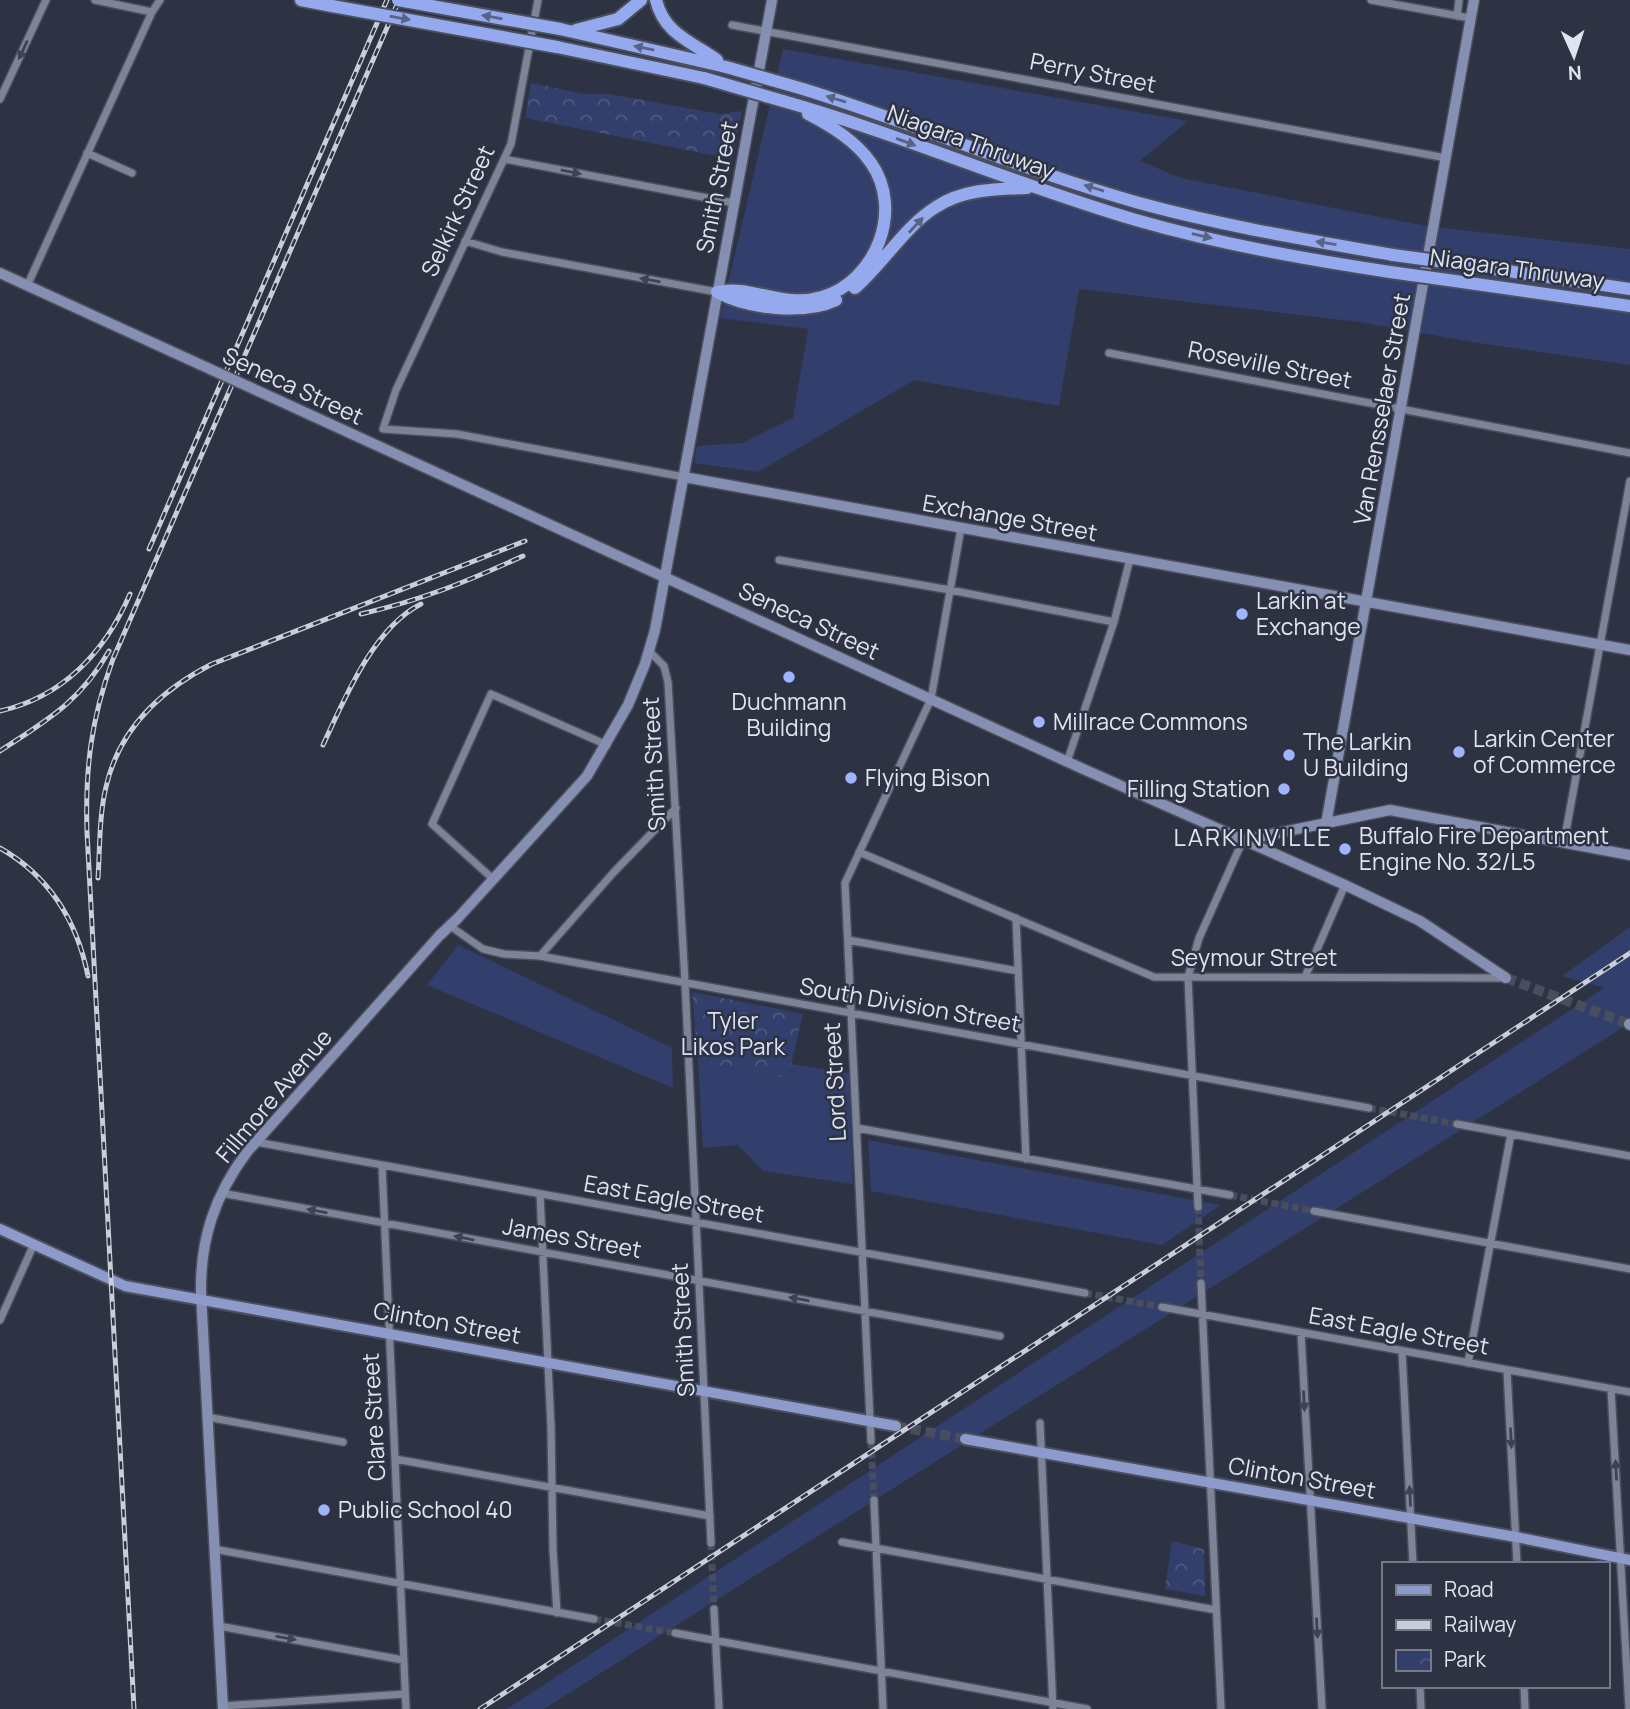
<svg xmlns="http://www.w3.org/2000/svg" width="1630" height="1709" viewBox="0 0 1630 1709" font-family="Manrope,sans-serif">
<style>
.grass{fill:#323e6c}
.park{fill:url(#park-crowns)}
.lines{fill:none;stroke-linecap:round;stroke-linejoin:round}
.street-tunnel{stroke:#484e5d;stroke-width:7;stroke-dasharray:7 3.5;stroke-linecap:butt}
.secondary-tunnel{stroke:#484e5d;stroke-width:10;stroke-dasharray:10 5;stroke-linecap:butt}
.primary-tunnel{stroke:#484e5d;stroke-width:10;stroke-dasharray:10 5;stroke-linecap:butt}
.street-casing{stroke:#4b4f5d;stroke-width:10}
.secondary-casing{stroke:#4b4f5d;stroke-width:13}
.primary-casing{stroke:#4b4f5d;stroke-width:14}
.highway-casing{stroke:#4b4f5d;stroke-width:16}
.street{stroke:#7e8498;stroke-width:7}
.secondary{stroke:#858fb2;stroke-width:10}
.primary{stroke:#8c9bcc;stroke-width:10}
.highway{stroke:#95aaee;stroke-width:12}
.rail-casing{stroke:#c9ced9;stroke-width:5}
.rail{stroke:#2d3343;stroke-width:2.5;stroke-dasharray:8;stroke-linecap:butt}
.secondary-bridge-casing{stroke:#4b4f5d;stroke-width:13;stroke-linecap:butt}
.highway-bridge-casing{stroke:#4b4f5d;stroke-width:16;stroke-linecap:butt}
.secondary-bridge{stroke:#858fb2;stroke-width:10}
.highway-bridge{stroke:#95aaee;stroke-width:12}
.oneway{fill:#576387}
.oneway2{fill:#3d4354}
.poi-dot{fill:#9eb4fd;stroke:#2d3343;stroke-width:2.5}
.labels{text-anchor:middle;stroke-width:5;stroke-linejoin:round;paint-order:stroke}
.street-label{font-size:23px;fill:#e0e4ef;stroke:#2d3343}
.poi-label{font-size:23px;fill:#e0e4ef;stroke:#2d3343;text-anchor:start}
.park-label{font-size:23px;fill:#dae1f7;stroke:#2d3343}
.neighbourhood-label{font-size:24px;letter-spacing:2px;fill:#e0e4ef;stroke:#2d3343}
</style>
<defs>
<pattern id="park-crowns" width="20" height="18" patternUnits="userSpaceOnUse" patternTransform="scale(1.75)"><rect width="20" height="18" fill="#323e6c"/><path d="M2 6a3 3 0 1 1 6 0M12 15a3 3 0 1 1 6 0" fill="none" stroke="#4f5a81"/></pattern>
</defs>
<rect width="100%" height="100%" fill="#2d3343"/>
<path class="grass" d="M783 49 1188 121 1140 161 1181 178 1426 226 1630 249V365L1472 342 1359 322 1079 289 1059 406 914 380 758 472 694 463 697 446 742 443 793 418 808 329 720 318Z
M1630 927V1023L544 1709H507L1604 988 1562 976Z
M458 945 672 1048 673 1088 427 985Z
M698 1062 788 1078 791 1064 849 1073 853 1184 763 1171 738 1145 703 1148Z
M868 1140 1221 1205 1162 1245 871 1191Z"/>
<path class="park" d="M531 83 584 94H609L720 114 742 111 732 159 525 118Z
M692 992 803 1014 788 1078 698 1062Z
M1172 1541 1204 1549 1205 1596 1165 1589Z"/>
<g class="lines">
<path class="street-tunnel" d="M1369 1108 1457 1124
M1230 1195 1314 1211
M1198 1207 1201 1283
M1085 1293 1162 1307
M871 1441 874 1500
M711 1543 714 1609
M594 1619 675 1633"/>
<path class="secondary-tunnel" d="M1506 978 1629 1024"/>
<path class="primary-tunnel" d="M896 1426 965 1439"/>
<defs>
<path id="street" d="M95 0 152 12
M538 0 511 144 396 390 383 429 457 434 684 477
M1371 0 1470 18
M1457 16 1459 0
M732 25 1446 158
M0 99 46 0
M87 153 132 173
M504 159 734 203
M465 241 502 252 717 292
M27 286 152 12 160 0
M1109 353 1630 453
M779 560 950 590 1114 622
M648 650 664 666 668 682 685 982 711 1543
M1067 762 1114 622 1130 559
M1564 842 1630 481
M859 852 1154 977 1505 978
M493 879 432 824 491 694 607 745
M1016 918 1026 1159
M450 926 483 949 504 954 540 956 1369 1108
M848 940 1018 971
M540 956 613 873 676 808
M1305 977 1345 885
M1457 1124 1630 1156
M857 1128 1230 1195
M256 1142 1085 1293
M382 1165 406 1709
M221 1193 1000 1336
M540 1194 551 1427 553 1550 557 1613
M1198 1207 1188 977 1199 938 1243 840
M1314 1211 1630 1269
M1201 1283 1221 1709
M1162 1307 1630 1392
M0 1320 34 1244
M1301 1333 1322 1709
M1402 1351 1413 1564
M1468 1363 1511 1134
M1507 1370 1517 1564
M1611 1389 1629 1709
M207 1417 343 1442
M1040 1423 1053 1709
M871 1441 845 883 931 699 961 528
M395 1459 710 1516
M874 1500 883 1709
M842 1542 1216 1610
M214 1549 594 1619
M714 1609 719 1709
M219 1626 403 1660
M675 1633 1087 1709
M1420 1686 1421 1709
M1524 1686 1525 1709
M223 1706 405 1694"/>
<path id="secondary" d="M0 273 188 359
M280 401 1081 768 1345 885 1420 921 1506 978
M684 477 1630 650
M1326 824 1474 0
M1244 840 1390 810 1630 855
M1629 1024 1630 1025
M223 1709 201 1293C200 1239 215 1195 247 1152L439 936 458 918 587 776 628 705 645 664 655 630 772 0"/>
<path id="primary" d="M0 1229 125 1286 896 1426
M965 1439 1516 1537 1630 1560"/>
<path id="highway" d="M301 0 332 6
M656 0C664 34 692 42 717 60
M560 29 726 67
M576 30 618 19 641 0
M557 47 704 78
M803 89C916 124 1025 171 1139 203 1223 226 1308 240 1393 255
M783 101C903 135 1016 185 1136 220 1219 244 1305 259 1390 272
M1460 264 1630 289
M1455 281 1630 306
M855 288C883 264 905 226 936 207 963 189 996 189 1027 188
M717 292C751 284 782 309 822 297 876 281 904 210 871 163 856 141 831 126 808 114
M717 292C748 309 804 315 836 300"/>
</defs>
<use href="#street" class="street-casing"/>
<use href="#secondary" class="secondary-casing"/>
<use href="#primary" class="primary-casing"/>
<use href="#highway" class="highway-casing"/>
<use href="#street" class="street"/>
<use href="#secondary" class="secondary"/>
<use href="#primary" class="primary"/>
<use href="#highway" class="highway"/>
<defs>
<path id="rail" d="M149 549 387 0
M361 614C422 600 466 582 523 556
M0 711C63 697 105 652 130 594
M323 745C344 700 373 628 421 604
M0 751C47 720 80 702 109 651
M0 848C49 876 77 921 88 976
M98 878C100 848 99 816 106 787 119 729 161 690 212 664L525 541
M134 1709 87 832C85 769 91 719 113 659L399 0
M480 1709 1630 953"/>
</defs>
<use href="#rail" class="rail-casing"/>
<use href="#rail" class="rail"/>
<defs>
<path id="secondary-bridge" d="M188 359 280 401"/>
<path id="highway-bridge" d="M398 0 560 29
M332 6 557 47
M726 67 803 89
M704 78 783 101
M1393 255 1460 264
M1390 272 1455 281"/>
</defs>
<use href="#secondary-bridge" class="secondary-bridge-casing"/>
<use href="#highway-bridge" class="highway-bridge-casing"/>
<use href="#secondary-bridge" class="secondary-bridge"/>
<use href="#highway-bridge" class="highway-bridge"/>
</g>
<defs><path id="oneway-solid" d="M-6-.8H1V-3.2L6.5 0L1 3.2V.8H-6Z" transform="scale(1.75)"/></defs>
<g class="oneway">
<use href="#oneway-solid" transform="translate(492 17) rotate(-170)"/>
<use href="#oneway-solid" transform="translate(400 18) rotate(10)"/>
<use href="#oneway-solid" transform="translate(644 48) rotate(-168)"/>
<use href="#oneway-solid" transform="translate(836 99) rotate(-163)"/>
<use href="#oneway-solid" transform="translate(906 142) rotate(20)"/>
<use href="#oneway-solid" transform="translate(1094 188) rotate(-163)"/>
<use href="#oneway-solid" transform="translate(916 225) rotate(-47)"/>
<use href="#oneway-solid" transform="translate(1202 236) rotate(13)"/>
<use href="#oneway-solid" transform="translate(1326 243) rotate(-171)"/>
</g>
<g class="oneway2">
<use href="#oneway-solid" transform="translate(23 50) rotate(115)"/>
<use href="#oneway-solid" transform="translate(571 172) rotate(11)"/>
<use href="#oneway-solid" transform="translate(650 280) rotate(-170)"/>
<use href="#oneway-solid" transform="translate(317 1211) rotate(-170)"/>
<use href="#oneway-solid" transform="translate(464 1238) rotate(-169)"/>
<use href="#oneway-solid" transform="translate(799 1299) rotate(-170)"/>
<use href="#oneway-solid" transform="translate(1304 1401) rotate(87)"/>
<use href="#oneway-solid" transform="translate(1511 1438) rotate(87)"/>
<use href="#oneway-solid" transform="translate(1616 1470) rotate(-93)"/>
<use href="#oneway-solid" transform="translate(1410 1496) rotate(-93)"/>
<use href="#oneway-solid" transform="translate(1317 1628) rotate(87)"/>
<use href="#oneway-solid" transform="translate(286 1638) rotate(10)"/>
</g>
<g class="poi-dot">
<circle cx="1242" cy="614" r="7"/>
<circle cx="789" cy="677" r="7"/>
<circle cx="1039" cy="722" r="7"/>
<circle cx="1459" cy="752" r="7"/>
<circle cx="1289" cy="755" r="7"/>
<circle cx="851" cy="778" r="7"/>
<circle cx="1284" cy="789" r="7"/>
<circle cx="1345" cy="849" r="7"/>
<circle cx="324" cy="1510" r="7"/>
</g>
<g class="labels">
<g class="street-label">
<text transform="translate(1093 73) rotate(11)" y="8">Perry Street</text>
<text transform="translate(971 142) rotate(20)" y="8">Niagara Thruway</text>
<text transform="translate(717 187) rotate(-79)" y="8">Smith Street</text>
<text transform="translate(458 211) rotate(-65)" y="8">Selkirk Street</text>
<text transform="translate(1517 269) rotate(8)" y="8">Niagara Thruway</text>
<text transform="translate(1270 365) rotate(11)" y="8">Roseville Street</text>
<text transform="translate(293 386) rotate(25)" y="8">Seneca Street</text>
<text transform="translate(1382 409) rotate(-80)" y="8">Van Rensselaer Street</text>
<text transform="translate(1010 518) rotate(10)" y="8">Exchange Street</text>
<text transform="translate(809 621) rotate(25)" y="8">Seneca Street</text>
<text transform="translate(654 764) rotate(-93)" y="8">Smith Street</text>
<text x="1254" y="966">Seymour Street</text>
<text transform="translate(910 1005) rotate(10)" y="8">South Division Street</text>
<text transform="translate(835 1082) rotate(-93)" y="8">Lord Street</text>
<text transform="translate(274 1096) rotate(-50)" y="8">Fillmore Avenue</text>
<text transform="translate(674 1199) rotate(10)" y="8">East Eagle Street</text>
<text transform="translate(572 1238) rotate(10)" y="8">James Street</text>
<text transform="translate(447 1323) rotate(10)" y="8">Clinton Street</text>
<text transform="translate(683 1330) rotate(-93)" y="8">Smith Street</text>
<text transform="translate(1399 1331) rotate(10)" y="8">East Eagle Street</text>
<text transform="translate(374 1417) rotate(-93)" y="8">Clare Street</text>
<text transform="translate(1302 1478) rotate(10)" y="8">Clinton Street</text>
</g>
<g class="poi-label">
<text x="1256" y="609">Larkin at<tspan x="1256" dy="26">Exchange</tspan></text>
<text x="789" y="710" text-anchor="middle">Duchmann<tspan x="789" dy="26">Building</tspan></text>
<text x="1053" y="730">Millrace Commons</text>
<text x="1473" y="747">Larkin Center<tspan x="1473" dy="26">of Commerce</tspan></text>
<text x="1303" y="750">The Larkin<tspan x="1303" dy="26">U Building</tspan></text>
<text x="865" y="786">Flying Bison</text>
<text x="1270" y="797" text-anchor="end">Filling Station</text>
<text x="1359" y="844">Buffalo Fire Department<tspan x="1359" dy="26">Engine No. 32/L5</tspan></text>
<text x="338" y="1518">Public School 40</text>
</g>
<g class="park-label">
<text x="733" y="1029">Tyler<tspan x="733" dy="26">Likos Park</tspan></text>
</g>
<g class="neighbourhood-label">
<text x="1253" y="846">LARKINVILLE</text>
</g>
</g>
<rect x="1382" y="1562" width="228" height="126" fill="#2d3343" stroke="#757a88" stroke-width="2"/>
<rect x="1396" y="1585" width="35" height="10" fill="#8c9bcc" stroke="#757a88" stroke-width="2"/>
<text x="1444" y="1597" font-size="21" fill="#e0e4ef">Road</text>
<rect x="1396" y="1620" width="35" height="10" fill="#c9ced9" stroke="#757a88" stroke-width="2"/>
<text x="1444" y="1632" font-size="21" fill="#e0e4ef">Railway</text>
<rect x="1396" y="1650" width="35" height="21" fill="url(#park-crowns)" stroke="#757a88" stroke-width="2"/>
<text x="1444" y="1667" font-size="21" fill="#e0e4ef">Park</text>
<g transform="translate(1574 56) rotate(177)" stroke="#2d3343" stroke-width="5" paint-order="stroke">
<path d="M0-5L12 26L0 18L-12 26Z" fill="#e0e4ef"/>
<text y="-10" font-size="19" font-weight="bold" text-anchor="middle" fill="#e0e4ef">N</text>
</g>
</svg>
